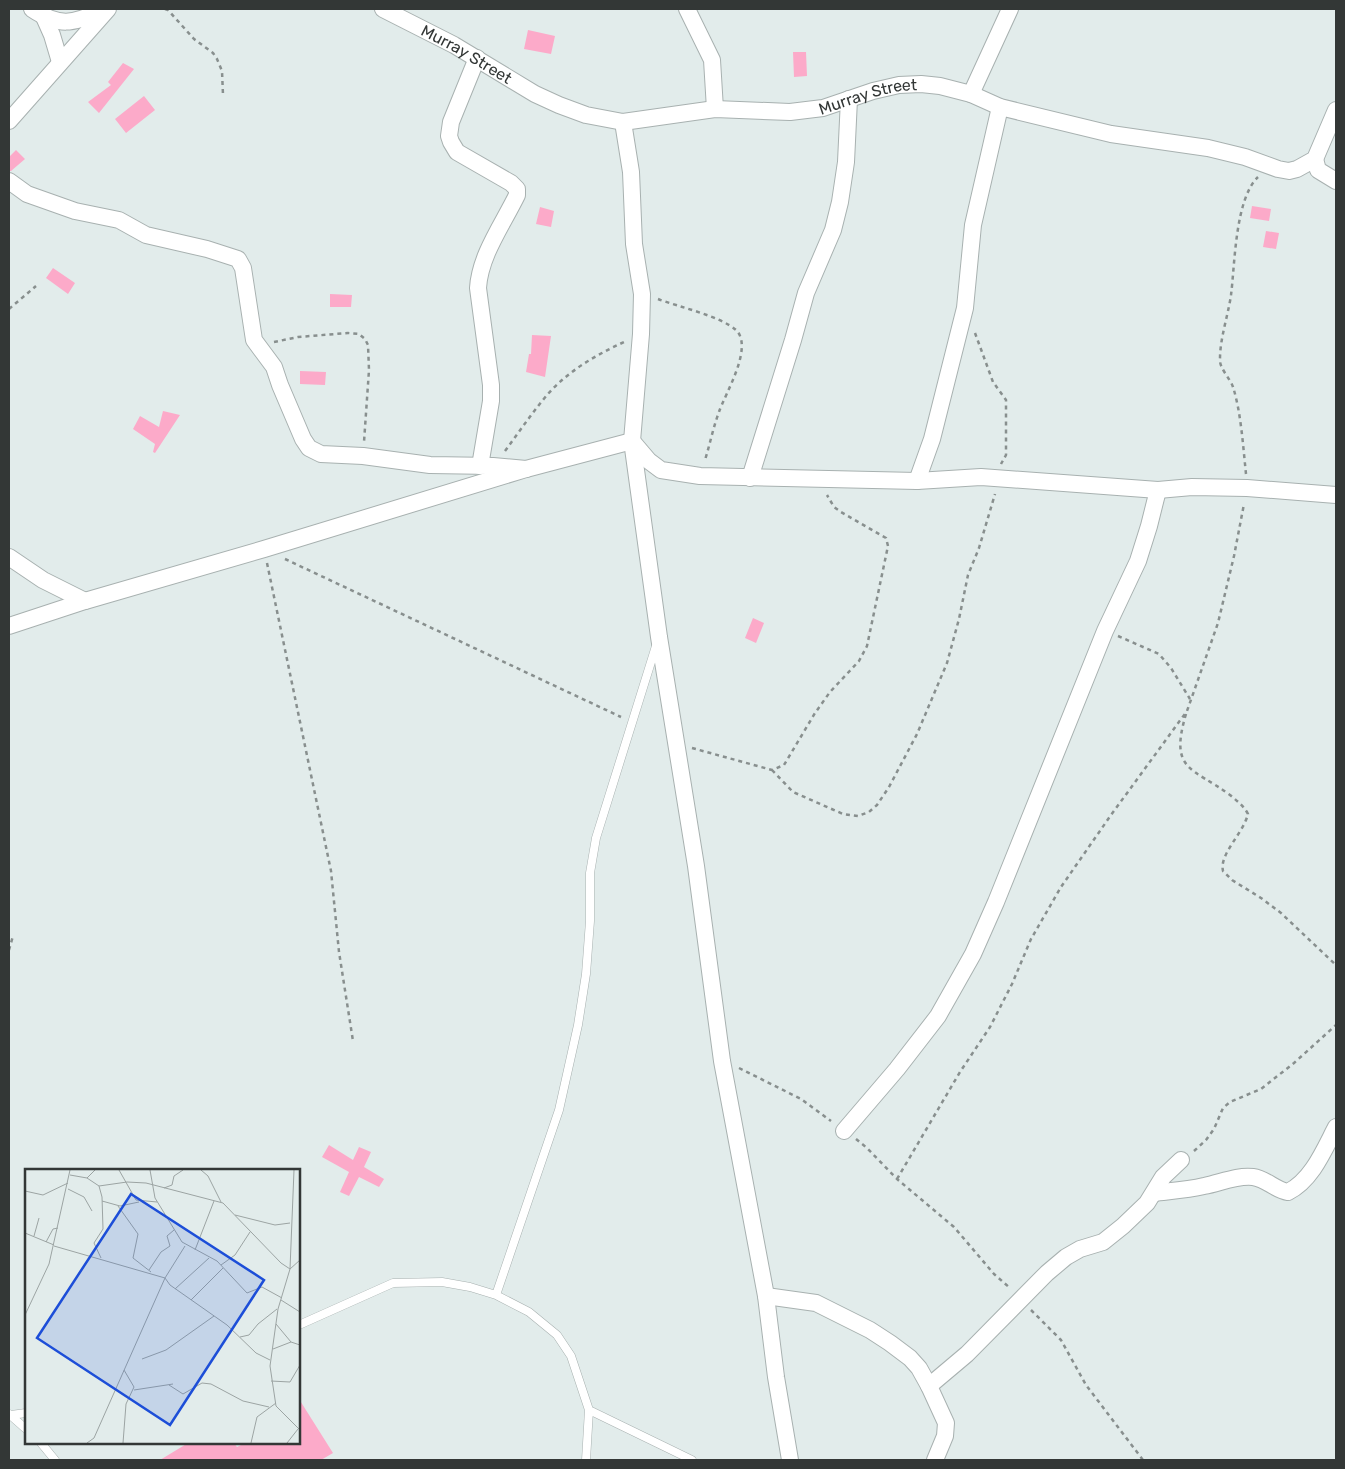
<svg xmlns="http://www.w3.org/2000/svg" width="1345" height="1469" viewBox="0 0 1345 1469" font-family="Rubik,sans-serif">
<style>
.building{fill:#fcaac9}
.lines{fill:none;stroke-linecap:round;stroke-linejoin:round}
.service-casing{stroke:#a8b1b0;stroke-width:9}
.minor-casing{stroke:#a8b1b0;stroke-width:18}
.path{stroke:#888f8e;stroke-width:2.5;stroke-dasharray:4 4;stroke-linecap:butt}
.service{stroke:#fff;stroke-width:8}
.minor{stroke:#fff;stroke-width:16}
.labels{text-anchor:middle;stroke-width:5;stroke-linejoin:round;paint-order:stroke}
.street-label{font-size:16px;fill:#333736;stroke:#fff}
.inset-road{fill:none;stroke:#9ca4a3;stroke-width:1}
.view{fill:#1d4ed8;fill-opacity:0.15;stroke:#1d4ed8;stroke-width:2.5}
.inset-edge{fill:none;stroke:#333736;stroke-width:2.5}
</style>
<rect width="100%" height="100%" fill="#e2eceb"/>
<path class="building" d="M528 30 555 36 551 54 524 49Z
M793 52H806L807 76 794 77Z
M123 63 134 69 99 113 88 102 111 85 108 82Z
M144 96 155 110 126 133 115 119Z
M16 150 25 159 11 171H9V157Z
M1252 206 1271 209 1269 221 1250 218Z
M540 207 554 211 551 227 536 224Z
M1266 231 1279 233 1276 249 1263 247Z
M53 268 75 283 68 294 46 278Z
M330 294 352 295 351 307H330Z
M532 335 551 336 545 377 526 372 529 354H531Z
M300 371 326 372 325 385 300 384Z
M163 411 180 415 155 453 153 452 155 444 133 429 140 416 159 427Z
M753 618 764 623 756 643 745 638Z
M329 1145 353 1160 359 1147 371 1152 364 1167 384 1179 379 1187 359 1177 349 1196 340 1192 349 1172 322 1157Z
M299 1399 333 1453 321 1460H160L188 1443H234L237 1447 245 1443H299Z"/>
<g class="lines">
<defs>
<path id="service" d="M496 1295 559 1110 578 1025 586 974 590 921V873L596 838 656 646
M299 1325 393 1283 442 1282 470 1287 496 1295 529 1312 557 1335 571 1356 589 1410 586 1460
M589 1410 692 1460
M9 1414 26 1429
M11 1415 26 1413
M41 1443 55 1460"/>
<g id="minor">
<path d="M32 9C59 27 73 24 101 11"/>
<path id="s1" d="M383 9 454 45 535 94 559 105 586 115 623 122 715 109 790 112 823 108 873 91 899 85 921 84 940 86 971 94 1000 107 1111 134 1208 148 1245 157 1278 169 1289 171 1297 169 1315 159 1336 110"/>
<path d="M687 9 712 60 715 109"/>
<path d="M44 17 52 35 60 62"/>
<path d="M477 58 451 122 449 136 451 142 457 152 511 183 517 189V195C503 224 480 255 478 288L491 385V401L480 466"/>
<path d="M971 94 1010 9"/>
<path d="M9 121 108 9"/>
<path d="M623 122 631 172 634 244 642 294 641 334 632 441 659 637 696 866 722 1061 766 1296 776 1377 790 1460"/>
<path d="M1315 159 1318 170 1336 181"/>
<path d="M9 181 27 194 75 211 119 220 146 235 207 249 238 259 243 268 254 340 274 367 280 385 303 439 309 448 321 454 363 456 430 465 493 466 526 469"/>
<path d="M632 441 649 461 661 470 700 476 917 481 981 477 1158 490 1192 487 1247 488 1336 495"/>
<path d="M750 478 793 340 806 293 833 230 840 202 846 162 849 99"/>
<path d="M917 481 932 439 965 308 973 225 1000 107"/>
<path d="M9 557 43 580 85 601"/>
<path d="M9 626 85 601 264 549 526 469 632 441"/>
<path d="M844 1131 897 1069 938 1016 973 954 996 902 1105 631 1138 561 1149 526 1158 490"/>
<path d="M1154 1193C1170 1191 1187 1190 1204 1186 1220 1183 1237 1175 1253 1177 1267 1179 1275 1190 1288 1192 1312 1180 1324 1150 1336 1127"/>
<path d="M766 1296 816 1303 870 1330 890 1343 910 1358 919 1368 929 1386 946 1423 945 1436 935 1460"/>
<path d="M929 1386 967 1354 1047 1273 1066 1257 1080 1249 1103 1242 1123 1226 1147 1203 1163 1177 1181 1160"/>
</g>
</defs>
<use href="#service" class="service-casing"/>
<use href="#minor" class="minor-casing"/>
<path class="path" d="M165 9 168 10 194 39 213 53 217 59 222 71 223 95
M658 299C679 307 720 316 736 330 754 347 725 394 719 412 713 428 710 444 705 460
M9 309 36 286
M975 333 993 382 1006 400V455L1001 464
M274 342 298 337 348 333 359 334 365 339 368 345 369 370 364 442
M505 451C519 432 532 413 547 395 568 371 596 355 624 342
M1246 474C1243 446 1241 412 1233 387 1230 378 1219 368 1220 359 1220 338 1228 316 1231 295 1235 264 1235 199 1258 177
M285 559 621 717
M267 563 331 871 339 952 353 1041
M1118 636 1159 654 1171 668 1190 699
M1186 714C1169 771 1192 767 1230 795 1237 801 1244 806 1248 814 1243 834 1219 854 1223 871L1232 880 1261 898 1281 913 1336 965
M692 748 772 770 784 765 815 713 830 692 859 661 867 646 888 546 886 538 841 512 834 507 827 495
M772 770 793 792 843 814 858 816 869 812 877 805 889 787 917 734 947 663 959 619 968 575 979 548 995 494
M9 950 13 936
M739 1068 801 1099 831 1121
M856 1139 867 1148 897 1179 954 1227 994 1274 1010 1288
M1194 1151 1206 1140 1214 1129 1223 1108 1230 1102 1261 1089 1294 1063 1336 1025
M897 1179 960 1072 990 1027 1012 984 1031 939 1061 887 1111 815 1187 711 1218 623 1234 556 1244 504
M1031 1310 1061 1340 1086 1385 1143 1460"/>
<use href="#service" class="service"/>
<use href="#minor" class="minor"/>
</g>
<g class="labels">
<g class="street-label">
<text dy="6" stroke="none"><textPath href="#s1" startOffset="95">Murray Street</textPath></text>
<text dy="6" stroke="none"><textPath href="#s1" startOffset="515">Murray Street</textPath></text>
</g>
</g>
<g transform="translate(25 1169)">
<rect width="275" height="275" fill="#e2eceb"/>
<path class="inset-road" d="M94 1 111 31 132 33M125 1 130 29 157 73 192 92 222 124 237 118 257 129M176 1 183 7 196 33M269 1 265 100 253 140 245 197 251 237 275 261M45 6 62 9 70 1M62 9 74 17 102 13 121 14 198 34 256 94 265 100 275 91M74 17 77 28 78 60 69 74 76 89M139 19 147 16 149 7 158 1M43 20 59 28 67 42M0 22 18 26 43 14M77 32 95 37 114 33M93 37 113 65 108 89 126 103M210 46 250 56 265 54M0 64 29 76M9 67 14 49M21 73 28 60 33 59M29 77 140 109 145 116 202 156 231 184 245 191M170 81 189 32M196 96 210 86 225 63M124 101 136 83 145 77 142 67 149 61M150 120 184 89M166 131 198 99M256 131 275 143M0 146 24 95 45 1M251 155 266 173M215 168 224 166 233 155 252 140M248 180 266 173 275 176M117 190 141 181 189 147M246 212 265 213 275 196M144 216 158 225 177 214 186 215 218 232 244 238M109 221 148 215M62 274 69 269 140 109 160 77M98 274 101 235 109 218 99 201M226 274 232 248 251 234M262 274 273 260"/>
<path class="view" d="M106 25 239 111 145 256 12 169Z"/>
<rect width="275" height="275" class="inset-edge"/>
</g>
<rect width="1345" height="1469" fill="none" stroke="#333736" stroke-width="20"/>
</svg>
